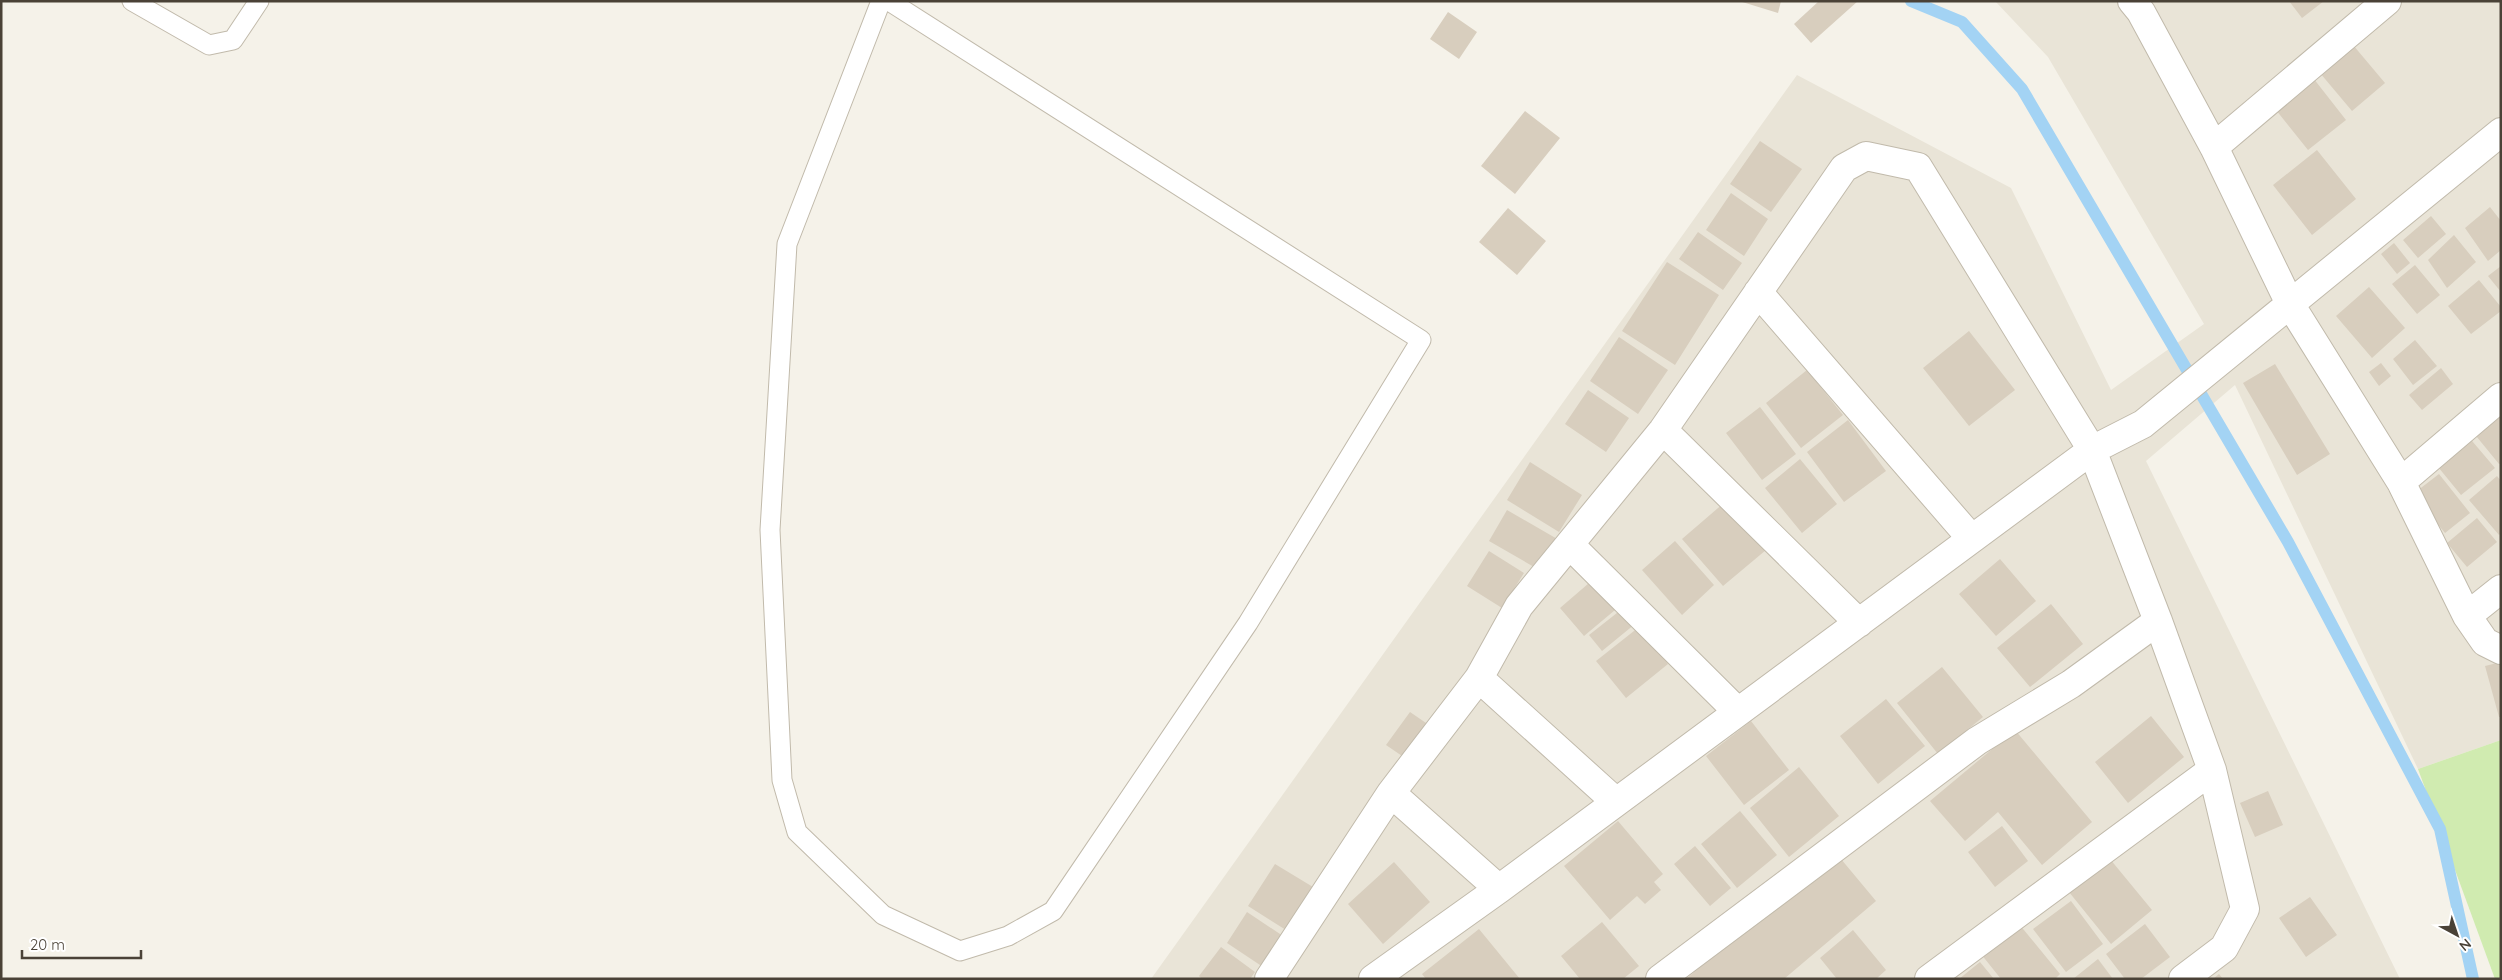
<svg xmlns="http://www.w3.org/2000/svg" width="2502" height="980" viewBox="0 0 2502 980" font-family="Quicksand,sans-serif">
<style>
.residential{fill:#e9e4d7}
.green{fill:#d0ebb0}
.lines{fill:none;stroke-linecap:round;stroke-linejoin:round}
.stream{stroke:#a3d3f4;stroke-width:12}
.building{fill:#d8cebe}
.lane-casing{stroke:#c1baab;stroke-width:21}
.street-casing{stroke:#c1baab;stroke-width:30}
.lane{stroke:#fff;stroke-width:19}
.street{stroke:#fff;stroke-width:28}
</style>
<rect width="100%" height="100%" fill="#f5f2e9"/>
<path class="residential" d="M1995 1H2501V740L2418 769 2235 385 2146 461 2400 979H1151L1797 75 2011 188 2111 390 2204 324 2048 57Z"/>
<path class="green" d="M2501 740V979H2495L2418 769Z"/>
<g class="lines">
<path class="stream" d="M1911 1 1962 22 2022 89 2288 542 2440 829 2473 979"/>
</g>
<path class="building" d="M1739 1H1781L1778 13Z
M1819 1H1858L1811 43 1794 24Z
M2289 1H2324L2302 18Z
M1448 12 1477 32 1459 59 1430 39Z
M2348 39 2385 83 2352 111 2315 67Z
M2310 74 2346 120 2308 150 2272 105Z
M1525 111 1560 138 1515 194 1481 166Z
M1760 141 1802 169 1771 212 1730 184Z
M2317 150 2356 199 2312 235 2273 185Z
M1731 193 1768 219 1744 256 1706 230Z
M2490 207 2501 221V250L2488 261 2465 228Z
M1508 208 1546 241 1517 275 1479 242Z
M2431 216 2446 234 2418 258 2403 240Z
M1698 232 1742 263 1723 290 1679 259Z
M2454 235 2476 262 2447 288 2428 260Z
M2394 243 2410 263 2397 274 2381 254Z
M1667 262 1719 295 1675 365 1622 331Z
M2415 265 2440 295 2417 314 2392 284Z
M2501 266V292L2488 276Z
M2479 280 2501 307V311L2471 334 2448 306Z
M2369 287 2405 328 2372 358 2336 316Z
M1969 331 2015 390 1969 426 1923 368Z
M1619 337 1668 370 1638 414 1590 381Z
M2415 340 2437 366 2413 385 2393 359Z
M2381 363 2391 376 2379 386 2369 372Z
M2275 364 2330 454 2297 475 2243 383Z
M2441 368 2453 384 2422 410 2409 395Z
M1807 370 1843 415 1801 448 1766 403Z
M1588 390 1629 418 1606 452 1565 424Z
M1760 407 1796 454 1762 480 1726 433Z
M2501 407V463L2499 464 2472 431Z
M1848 420 1886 471 1844 502 1807 452Z
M2467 435 2495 468 2461 495 2434 462Z
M1800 459 1837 504 1802 533 1765 488Z
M1530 462 1582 495 1559 532 1507 500Z
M2439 474 2470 513 2445 533 2413 494Z
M2497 476 2501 481V533L2499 535 2469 500Z
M1725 502 1766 550 1723 586 1682 539Z
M1507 510 1559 540 1541 571 1489 541Z
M2477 518 2497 542 2467 567 2447 543Z
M1675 541 1714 585 1682 615 1642 570Z
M1489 551 1524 573 1502 608 1467 586Z
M2000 559 2036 601 1996 636 1959 594Z
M1596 577 1621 605 1584 636 1560 608Z
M2051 604 2083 644 2030 687 1997 648Z
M1622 609 1635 624 1602 651 1589 635Z
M1639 627 1668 664 1626 698 1596 661Z
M2501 662V717H2499L2485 666Z
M1942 667 1983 717 1938 754 1897 703Z
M1886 699 1925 746 1878 784 1840 736Z
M1410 712 1429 725 1405 758 1386 745Z
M2151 716 2184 757 2128 803 2095 762Z
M1751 721 1789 770 1744 805 1706 756Z
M2015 730 2092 822 2042 865 1998 812 1965 841 1930 801Z
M1799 767 1839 816 1789 857 1750 808Z
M2268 791 2283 825 2255 837 2240 803Z
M1740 811 1777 855 1737 888 1701 844Z
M1618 821 1663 874 1654 882 1661 890 1645 904 1637 896 1610 920 1564 866Z
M2002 826 2028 861 1995 887 1968 852Z
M1695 846 1731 888 1710 906 1674 864Z
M1836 853 1876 901 1784 979H1686Z
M2110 859 2152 910 2111 944 2069 892Z
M1394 862 1430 902 1383 944 1348 904Z
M1275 864 1313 887 1286 930 1248 906Z
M2310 897 2337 935 2306 957 2279 918Z
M2071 901 2103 944 2066 972 2033 929Z
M1247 912 1283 936 1263 967 1227 943Z
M1602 922 1639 966 1623 979H1580L1561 956Z
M2019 924 2060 974 2055 979H2001L1981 954Z
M2145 924 2170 957 2141 979H2125L2106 954Z
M1479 929 1520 979H1426L1422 974Z
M1853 930 1886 970 1876 979H1837L1820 958Z
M1221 947 1255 972 1250 979H1202L1199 976Z
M2098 959 2113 979H2073Z
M1980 962 1994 979H1959Z
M2219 974 2223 979H2213Z"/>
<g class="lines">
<defs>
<path id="lane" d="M132 1 209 45 233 40 259 1
M881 1 787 244 770 530 782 780 797 832 883 915 960 951 1008 936 1053 911 1248 623 1421 340 889 1"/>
<path id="street" d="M2132 1 2141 12 2214 147 2290 304 2401 482 2467 616 2485 642 2501 650
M2214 147 2387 1
M1758 292 1971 538
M1663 430 1859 623
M2401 482 2501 397
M1570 545 1737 711
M2467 616 2501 589
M1479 678 1615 801
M1391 793 1499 889
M1269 979 1391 793 1479 678 1519 606 1663 430 1844 168 1866 156 1918 167 2092 450 2158 621 2212 770 2245 909 2224 948 2183 979
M1373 979 1499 889 2092 450 2143 424 2501 132
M1660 979 1977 741 2071 684 2158 621
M1929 979 2212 770"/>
</defs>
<use href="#lane" class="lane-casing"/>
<use href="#street" class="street-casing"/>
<use href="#lane" class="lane"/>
<use href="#street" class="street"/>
</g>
<rect width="2502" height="980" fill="none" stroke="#4a4237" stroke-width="5"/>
<g transform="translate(2457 935) rotate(140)" stroke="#ffffff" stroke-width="4" paint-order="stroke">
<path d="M0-4L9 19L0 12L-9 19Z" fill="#4a4237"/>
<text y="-8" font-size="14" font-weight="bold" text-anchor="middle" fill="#4a4237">N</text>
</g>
<path d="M22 950v8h119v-8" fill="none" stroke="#4a4237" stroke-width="2.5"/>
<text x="30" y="950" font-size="15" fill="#4a4237" stroke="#ffffff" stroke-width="4" paint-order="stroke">20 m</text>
</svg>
